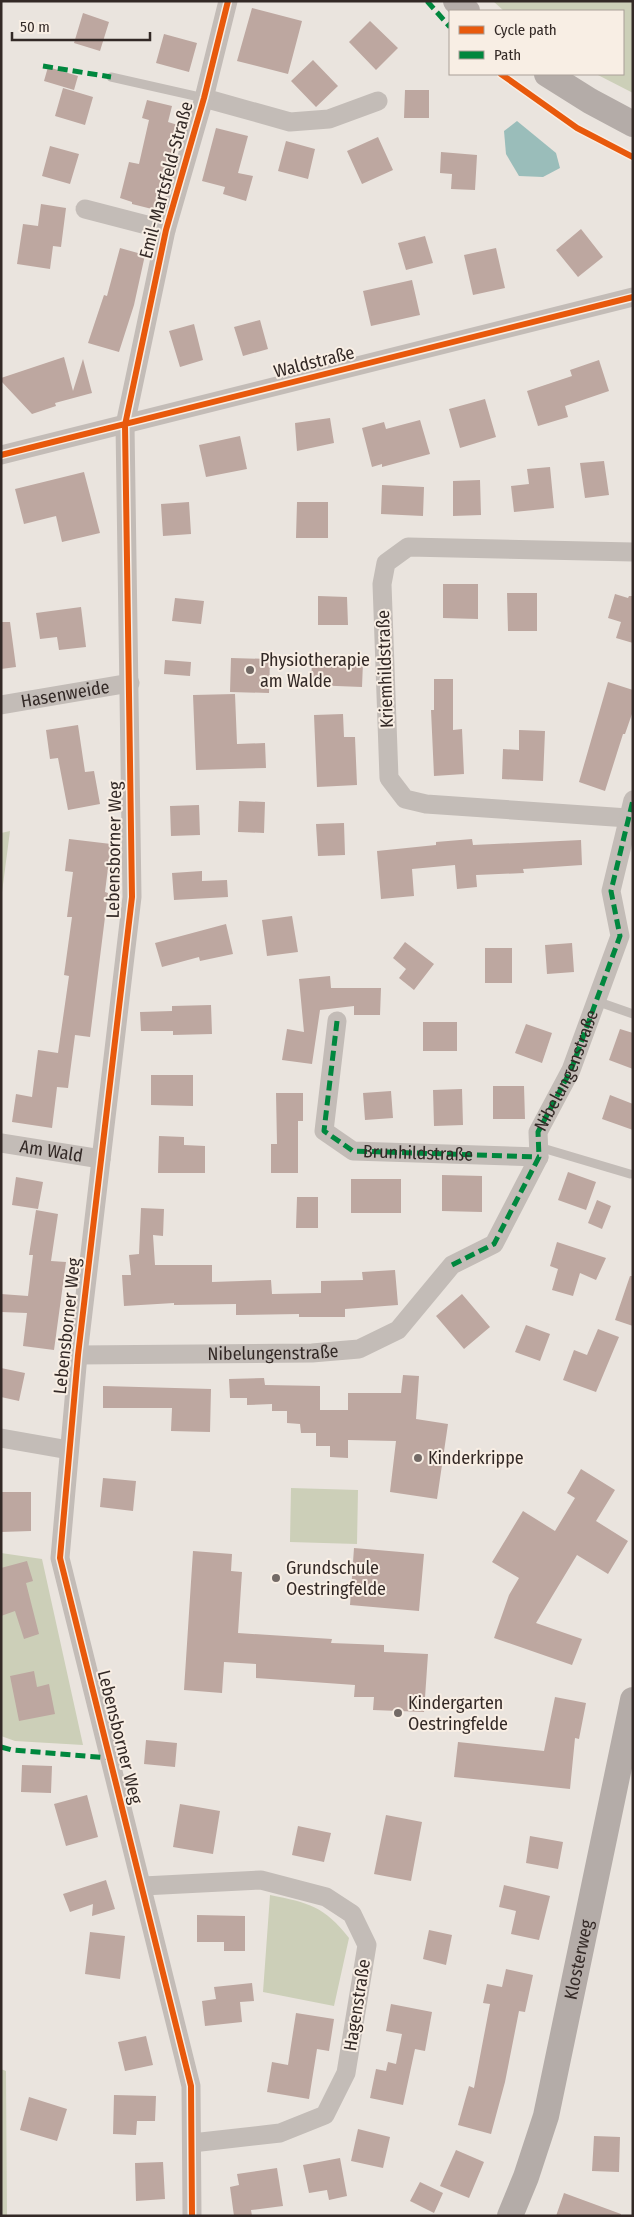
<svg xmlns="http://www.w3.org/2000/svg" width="634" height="2217" viewBox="0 0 634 2217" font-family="'Fira Sans Condensed',sans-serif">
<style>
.green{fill:#cccfb8}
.water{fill:#9abdba}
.building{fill:#bda7a0}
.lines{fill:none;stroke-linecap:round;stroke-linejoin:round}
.lane{stroke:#c3bcb7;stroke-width:9}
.street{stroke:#c3bcb7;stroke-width:19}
.secondary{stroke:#b4aca8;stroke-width:26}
.quiet{stroke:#00873e;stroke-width:5;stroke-dasharray:10 5;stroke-linecap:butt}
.cycleway-casing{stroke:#f8eee4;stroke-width:9}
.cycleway{stroke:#e8590c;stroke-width:6}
.poi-dot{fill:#736a66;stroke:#f8eee4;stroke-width:2}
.labels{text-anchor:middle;stroke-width:4;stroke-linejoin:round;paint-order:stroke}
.street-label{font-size:18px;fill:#332926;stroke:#f8eee4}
.poi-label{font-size:18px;fill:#332926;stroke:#f8eee4;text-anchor:start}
</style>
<rect width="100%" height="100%" fill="#eae4de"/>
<path class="green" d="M493 1H633V93L596 74H623V11H504Z
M10 831 1 900V833Z
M291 1488 358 1490 357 1544 290 1542Z
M1 1553 42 1559 83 1745 15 1741 1 1736Z
M270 1895C309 1903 324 1906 349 1938L334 2006 263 1992Z
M1 2069 6 2071 7 2216H1Z"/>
<path class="water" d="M517 121 556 153 560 168 543 177 519 176 506 154 504 131Z"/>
<path class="building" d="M252 8 302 21 288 74 237 61Z
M83 13 109 22 100 51 74 43Z
M370 21 398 48 376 70 349 42Z
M164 34 197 43 189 72 156 63Z
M313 60 338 86 316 107 291 81Z
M48 67 78 76 74 90 44 81Z
M63 88 93 97 85 125 55 116Z
M405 90H429V118H404Z
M147 100 172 106 168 122 181 126 174 159 169 158 156 210 132 204V202L120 198 129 162 139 164 149 120 142 118Z
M216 128 248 136 238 173 253 176 246 201 223 194 225 187 202 181Z
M378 137 393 170 362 184 347 151Z
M286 141 315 149 308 179 278 171Z
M50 146 79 154 70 184 42 176Z
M441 152 477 155 475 190 451 189 452 174 440 173Z
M41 204 66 208 61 247 53 246 50 269 17 264 23 224 38 226Z
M581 229 603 257 578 277 556 250Z
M425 236 433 263 406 270 398 243Z
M120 248 145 255 134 305 119 352 88 343 104 295 107 296Z
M496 248 505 288 473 295 464 255Z
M412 280 420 315 371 326 363 291Z
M260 320 268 349 243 356 234 327Z
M194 324 203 360 180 367 169 331Z
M64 357 73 391 83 359 92 393 55 403 56 406 32 414 1 381V378Z
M599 360 609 391 565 406 568 417 538 426 527 391 572 376 570 370Z
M485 399 496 437 460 448 449 409Z
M330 418 334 443 297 451 295 423Z
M420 420 430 454 382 467V464L372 467 362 428 384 422 386 429Z
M240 436 247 469 206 477 199 445Z
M604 461 609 495 585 498 580 463Z
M550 467 554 508 514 512 511 486 529 484 527 469Z
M84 472 100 533 62 542 56 516 24 524 15 489Z
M480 480 481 515 453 516V481Z
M382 485 424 487 423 516 381 514Z
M189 502 191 534 163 536 161 504Z
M297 502H328V538H296Z
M443 584H478V619L443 618Z
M507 593H537V631H508Z
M615 594 628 598 629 596H633V643L616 638 621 622 608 618Z
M318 596 347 597 348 625H318Z
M175 598 204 601 201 624 172 621Z
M81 607 86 647 59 650 57 637 40 639 36 613Z
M1 622H10L16 667 1 669Z
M231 658 270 659 269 693 230 692Z
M165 660 191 662 190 676 164 674Z
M312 660 363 662 362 687 311 685Z
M434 679H453V730L462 729 464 774 434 776 431 710H434Z
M608 682 633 690V711L625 734H623L605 791 579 782Z
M235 694 237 744 265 743 266 768 196 770 193 695Z
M343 714 344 737H355L357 785 317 787 314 715Z
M78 725 85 772 94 771 100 804 68 810 58 758 50 759 46 730Z
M519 730 545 731 543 781 502 779 503 749 519 750Z
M239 801 265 802 264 833 238 832Z
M199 805 200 835 171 836 170 806Z
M344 823 345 855 318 856 316 824Z
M69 839 111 844 105 892 108 893 90 1037 75 1035 68 1088 57 1087 52 1128 12 1122 16 1094 32 1097 38 1050 58 1053 69 976 64 975 72 917H67L73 872 65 871Z
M472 839 473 845 581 840 582 865 523 869 524 873 476 875 477 887 457 889 455 865 412 869 414 896 381 899 377 851 436 845V842Z
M202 871V881L227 880 228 897 174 900 172 873Z
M292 916 298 952 267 956 262 920Z
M226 924 233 954 200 961 199 957 162 967 155 943Z
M405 942 434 964 414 990 399 978 406 969 393 958Z
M572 943 574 972 547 974 545 945Z
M485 948H512V983H485Z
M330 976 331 988H381L380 1015H354V1006L320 1010 312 1064 282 1060 287 1029 304 1032 299 979Z
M211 1005 212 1034 173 1035V1031H141L140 1012 172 1011V1006Z
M423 1022H457V1051H423Z
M526 1024 552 1033 542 1063 515 1053Z
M620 1029 633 1033V1069L609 1060Z
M151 1075H193V1106L151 1105Z
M493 1086H524L525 1119H493Z
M462 1089 463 1125 434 1126 433 1090Z
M391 1091 393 1118 365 1120 363 1093Z
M276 1093H303V1121H298V1173H271V1144H277Z
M610 1095 633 1104V1130L602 1119Z
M159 1136 184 1137V1145L205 1146V1173H158Z
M568 1172 596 1182 586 1210 558 1200Z
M442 1175 482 1176V1212L442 1211Z
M16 1177 43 1182 38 1209 12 1205Z
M351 1179H401V1213H351Z
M297 1197H318V1228H296Z
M597 1200 611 1206 602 1229 588 1223Z
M141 1208 164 1209 163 1236 153 1235 155 1265H212V1282L271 1280 272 1294 321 1293V1281L363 1280 362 1272 395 1270 398 1305 345 1309V1317H299V1314L236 1315V1304L174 1305V1303L124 1306 122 1275H131L129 1255 139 1254Z
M36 1210 58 1214 51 1261 66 1262 54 1350 23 1346 27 1313 1 1312V1294L28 1296 33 1255H29Z
M557 1242 606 1258 596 1280 580 1273 573 1296 552 1290 558 1269 550 1266Z
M630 1276H633V1326L615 1320Z
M462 1294 490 1327 464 1349 436 1316Z
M526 1325 550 1334 540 1361 515 1352Z
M598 1329 619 1337 596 1392 563 1380 574 1350 587 1355Z
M1 1368 25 1373 19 1401 1 1397Z
M403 1375 419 1376 416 1419 448 1424 437 1499 390 1492 396 1441 348 1440V1458L330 1457V1446H316V1433H301L300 1424 287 1423V1411H272V1404L247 1405V1398H230L229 1379 264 1378 265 1385 320 1386V1410H348V1393H401Z
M103 1386 211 1389 210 1432 171 1431 172 1408H103Z
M581 1469 615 1490 596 1521 628 1541 608 1574 577 1555 536 1623 582 1639 572 1665 494 1638 509 1595 519 1578 492 1562 523 1511 555 1531 575 1498 567 1493Z
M103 1478 136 1481 133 1511 100 1507Z
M1 1492H31V1531L1 1532Z
M354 1548 424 1554 419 1611 350 1605Z
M193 1551 232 1554 231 1571 242 1572 238 1633 332 1639 331 1643 384 1645V1652L428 1654 424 1712 373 1710 374 1697H354L355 1685 256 1678V1664L224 1662 222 1693 184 1690Z
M27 1561 33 1581 26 1583 39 1634 24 1639 15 1611 1 1616V1568Z
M34 1671 37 1687 49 1684 55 1714 19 1721 10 1676Z
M555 1697 586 1703 579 1739 575 1738 570 1789 454 1777 458 1742 544 1751Z
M146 1740 177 1743 175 1767 144 1764Z
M22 1765 52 1766 51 1793 21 1792Z
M87 1795 98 1837 66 1846 54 1804Z
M180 1804 220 1811 213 1854 173 1847Z
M386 1815 422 1822 411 1881 374 1874Z
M298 1826 331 1833 324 1862 292 1855Z
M530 1836 563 1842 558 1869 526 1863Z
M106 1880 115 1909 92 1916 93 1904 70 1912 63 1894Z
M504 1885 550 1896 539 1940 511 1934 516 1911 499 1907Z
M197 1915 245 1916V1951H224V1942H197Z
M429 1930 452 1935 446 1965 423 1959Z
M90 1932 125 1936 120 1979 85 1974Z
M506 1969 533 1975 525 2012 519 2011 505 2082 491 2134 458 2125 469 2086 474 2088 490 2004 483 2003 487 1984 502 1987Z
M252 1983 254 2001 240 2002 242 2022 205 2026 202 2001 216 1999 214 1987Z
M391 2004 432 2012 425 2051 415 2049 403 2105 370 2098 376 2069 386 2071 388 2062 396 2064 402 2034 386 2031Z
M296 2013 334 2019 329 2051 317 2049 309 2099 267 2092 272 2062 288 2065Z
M146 2036 153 2065 125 2071 118 2042Z
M114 2095 156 2096 155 2121H137L136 2135 113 2134Z
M29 2097 67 2109 57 2141 20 2130Z
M358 2129 390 2137 383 2168 351 2161Z
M594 2136 620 2137 619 2172 592 2171Z
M456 2150 484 2162 469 2198 440 2186Z
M340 2158 347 2196 329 2200 327 2190 309 2193 303 2165Z
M163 2162 165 2199 136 2201 135 2163Z
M277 2168 283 2206 251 2210 252 2216H234L230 2187 239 2185 237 2174Z
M420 2182 443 2193 434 2213 410 2201Z
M564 2193 621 2214V2216H556Z"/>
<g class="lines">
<path class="lane" d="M111 77 204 98
M596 1001 633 1014
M539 1147 630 1174"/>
<g class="street">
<path d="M204 98 290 122 329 119 378 101"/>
<path d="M85 209 166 230"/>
<path d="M1 455 633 297"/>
<path id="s1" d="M1 705 130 683"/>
<path d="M628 818 426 804 405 799 389 778 382 584 386 563 408 547 633 552"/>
<path id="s2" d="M337 1021 324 1131 353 1151 539 1157"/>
<path id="s3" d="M1 1143 101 1159"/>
<path id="s4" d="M78 1355 312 1353 359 1349 398 1330 452 1265 494 1244 539 1157 538 1132 571 1070 620 936 611 891 633 800"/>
<path d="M1 1438 69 1450"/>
<path d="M143 1886 261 1880 326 1897 352 1914 367 1945 346 2073 325 2115 280 2133 192 2143"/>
<path d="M192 2216 191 2086 60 1558 78 1355 132 897 125 425 166 230 204 98 228 1"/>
</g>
<g class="secondary">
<path d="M456 1 467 11"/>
<path d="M547 74 590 101 633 124"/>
<path id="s5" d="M510 2216 526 2177 546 2116 633 1700"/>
</g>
<g class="quiet">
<path d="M427 1 450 27"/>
<path d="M43 66 111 77"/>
<path d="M337 1021 324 1131 353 1151 539 1157"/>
<path id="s6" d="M452 1265 494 1244 539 1157 538 1132 571 1070 620 936 611 891 633 800"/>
<path d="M1 1747 12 1750 110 1758"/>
</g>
<defs>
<path id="cycleway" d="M501 74 577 128 633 157
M1 455 633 297
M192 2216 191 2086 60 1558 78 1355 132 897 125 425 166 230 204 98 228 1"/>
</defs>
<use href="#cycleway" class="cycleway-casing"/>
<use href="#cycleway" class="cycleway"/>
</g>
<g class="poi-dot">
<circle cx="250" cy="670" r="5"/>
<circle cx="418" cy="1458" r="5"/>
<circle cx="276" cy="1578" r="5"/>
<circle cx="398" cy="1713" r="5"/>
</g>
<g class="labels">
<g class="street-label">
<text transform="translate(166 180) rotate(-75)" y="6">Emil-Martsfeld-Straße</text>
<text transform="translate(314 362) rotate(-14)" y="6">Waldstraße</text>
<text transform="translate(385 669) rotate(-92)" y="6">Kriemhildstraße</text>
<text dy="6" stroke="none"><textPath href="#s1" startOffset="65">Hasenweide</textPath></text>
<text transform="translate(114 850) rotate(-89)" y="6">Lebensborner Weg</text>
<text dy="6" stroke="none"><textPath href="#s6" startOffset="238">Nibelungenstraße</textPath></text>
<text dy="6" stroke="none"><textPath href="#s3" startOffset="51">Am Wald</textPath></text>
<text dy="6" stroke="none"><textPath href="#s2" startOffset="211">Brunhildstraße</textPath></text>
<text transform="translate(67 1326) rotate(-84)" y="6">Lebensborner Weg</text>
<text dy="6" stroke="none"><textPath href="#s4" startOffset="195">Nibelungenstraße</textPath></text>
<text transform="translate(120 1737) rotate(76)" y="6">Lebensborner Weg</text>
<text dy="6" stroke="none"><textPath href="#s5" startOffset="266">Klosterweg</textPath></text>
<text transform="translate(357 2005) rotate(-81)" y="6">Hagenstraße</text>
</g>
<g class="poi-label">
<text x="260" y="666">Physiotherapie<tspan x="260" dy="21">am Walde</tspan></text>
<text x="428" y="1464">Kinderkrippe</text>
<text x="286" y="1574">Grundschule<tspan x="286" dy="21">Oestringfelde</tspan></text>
<text x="408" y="1709">Kindergarten<tspan x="408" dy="21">Oestringfelde</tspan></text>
</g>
</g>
<rect width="634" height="2217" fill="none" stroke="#332926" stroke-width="5"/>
<rect x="449" y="10" width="175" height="65" fill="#f8eee4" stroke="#a99f98"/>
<rect x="459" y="26" width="25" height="8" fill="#e8590c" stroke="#a99f98"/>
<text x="494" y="35" font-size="15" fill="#332926">Cycle path</text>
<rect x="459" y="51" width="25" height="8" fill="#00873e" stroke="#a99f98"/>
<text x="494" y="60" font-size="15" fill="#332926">Path</text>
<path d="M12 32v8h138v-8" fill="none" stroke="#332926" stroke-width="2.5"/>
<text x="20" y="32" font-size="15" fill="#332926" stroke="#f8eee4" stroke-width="4" paint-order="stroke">50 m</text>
</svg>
